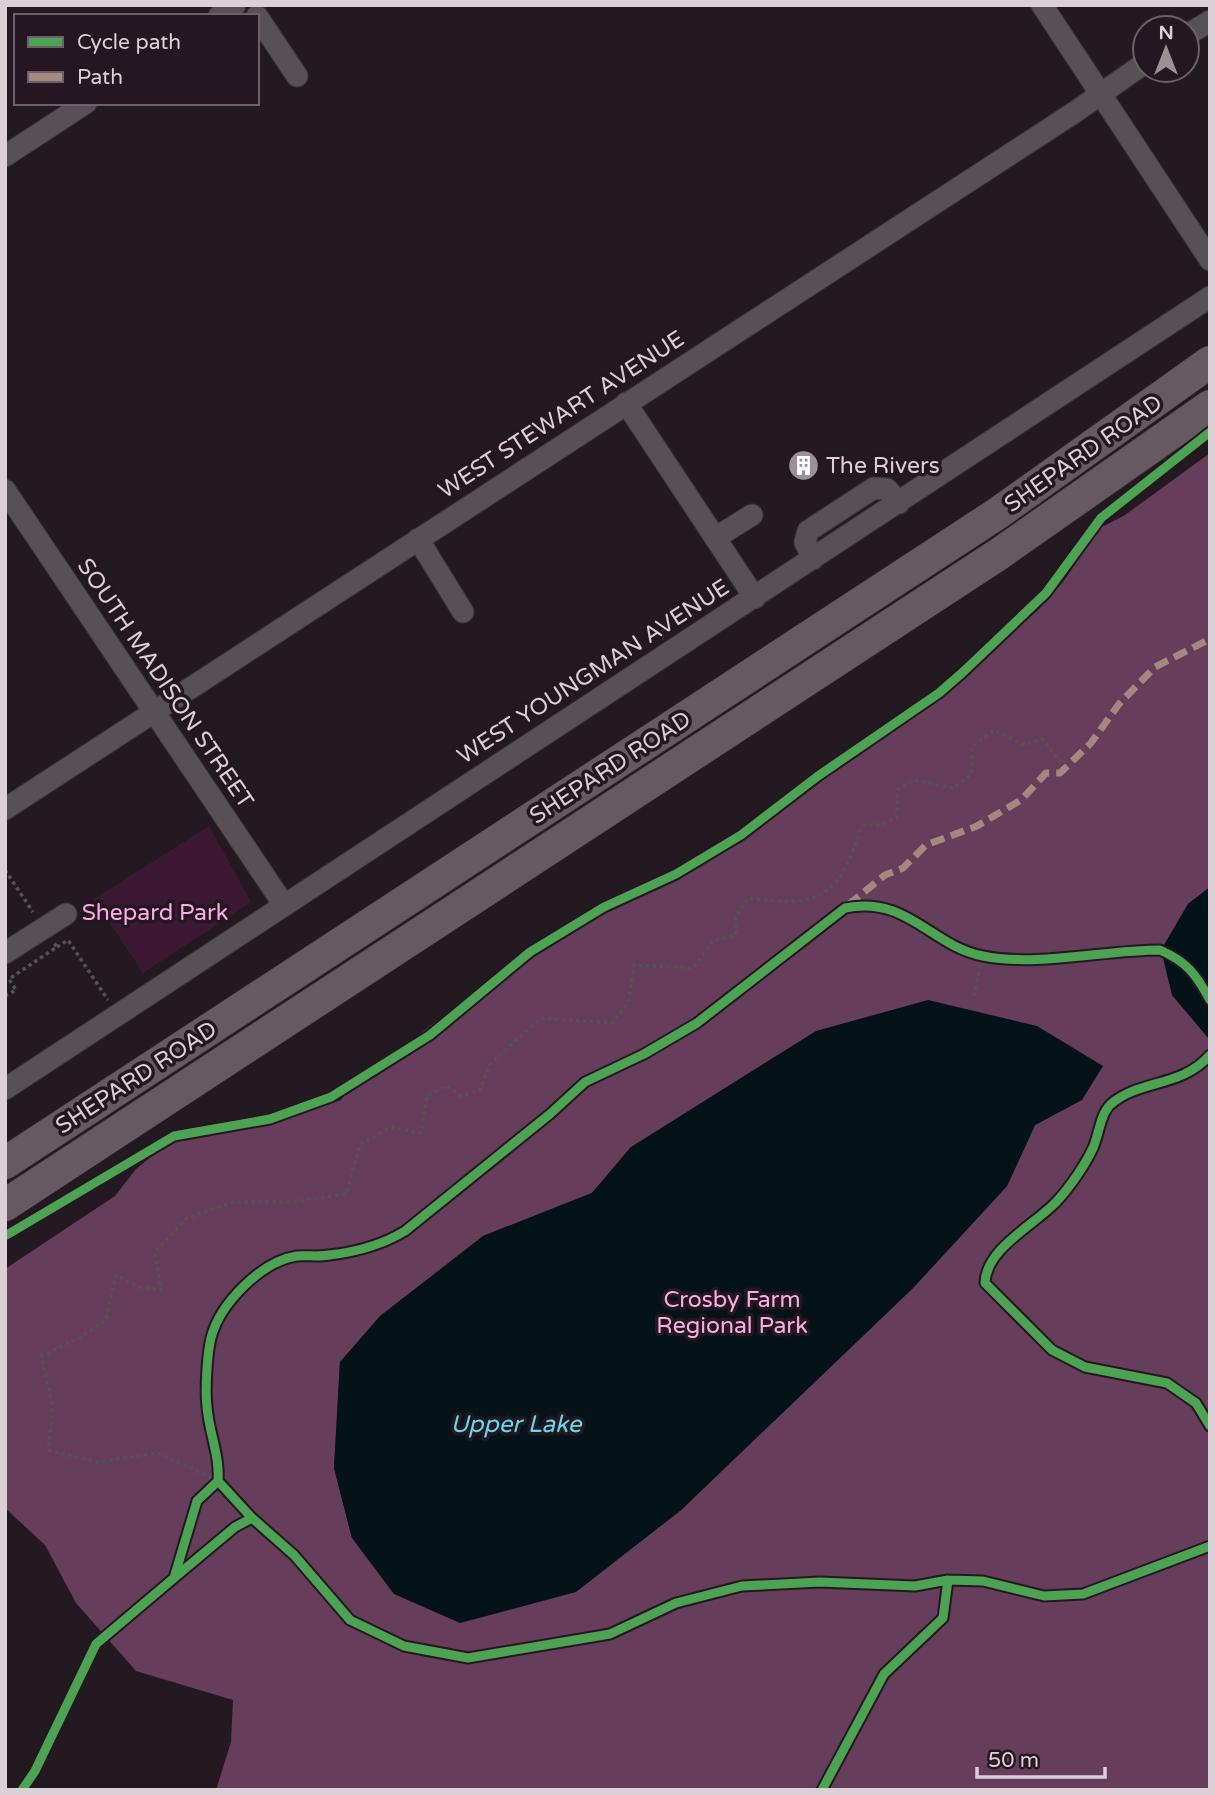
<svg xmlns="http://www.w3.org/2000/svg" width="1215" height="1795" viewBox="0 0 1215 1795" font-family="'Varela Round',sans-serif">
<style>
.green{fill:#3d1833}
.forest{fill:#663d5a;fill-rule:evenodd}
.water{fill:#031317}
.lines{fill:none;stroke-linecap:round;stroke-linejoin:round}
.minor-casing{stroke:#3c363a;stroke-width:23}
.highway-casing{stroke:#3c363a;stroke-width:33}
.path{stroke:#575055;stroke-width:3.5;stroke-dasharray:3.5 3.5;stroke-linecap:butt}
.minor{stroke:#575155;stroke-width:21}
.highway{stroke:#665a62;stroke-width:32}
.quiet{stroke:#a5887d;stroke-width:7;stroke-dasharray:14 7;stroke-linecap:butt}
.cycleway-casing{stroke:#251721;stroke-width:13}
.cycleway{stroke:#4ca352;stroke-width:9}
.labels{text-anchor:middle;stroke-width:7;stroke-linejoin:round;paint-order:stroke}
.street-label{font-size:23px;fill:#dad0d6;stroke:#251721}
.poi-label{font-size:23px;fill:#dad0d6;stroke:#251721;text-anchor:start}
.park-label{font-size:23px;fill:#fbaee2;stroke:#251721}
.water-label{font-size:24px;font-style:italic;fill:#62daed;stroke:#251721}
</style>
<rect width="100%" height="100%" fill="#221a20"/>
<path class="green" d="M209 826 251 902 143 973 94 899Z"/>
<path class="forest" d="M1210 453V887L1188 904 1172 995 1210 1040V1790H216L231 1742 233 1700 136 1671 76 1603 45 1545 5 1508V1269L115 1196 136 1169 168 1143 208 1131 269 1123 341 1100 347 1090 389 1057 538 945 592 912 709 852 753 821 806 777 956 676 1038 610 1063 582 1100 528 1125 515ZM1081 1100 1035 1125 1007 1186 913 1288 680 1511 352 1538 334 1468 340 1362 483 1236 592 1193 631 1147Z"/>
<path class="water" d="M1210 887V1040L1172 995 1161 950 1188 904Z
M928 1000 1037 1026 1103 1066 1082 1100 1035 1125 1007 1186 913 1288 680 1511 576 1592 460 1623 394 1594 352 1538 334 1468 340 1362 380 1316 483 1236 592 1193 631 1147 816 1031Z"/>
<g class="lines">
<defs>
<path id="minor" d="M1042 5 1210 260
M219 16 235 5
M257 16 297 76
M1187 35 1210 21
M5 156 86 103
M626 403 755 598
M5 490 284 905
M715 538 752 515
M418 539 463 612
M813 559 805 542 808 531 874 488 887 489 899 503
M5 809 1075 112 1145 63
M5 953 66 914
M5 1089 1210 297"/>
<path id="highway" d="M5 1163 998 513 1210 362
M5 1205 999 554 1210 406"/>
</defs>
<use href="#minor" class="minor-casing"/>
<use href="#highway" class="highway-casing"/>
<path class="path" d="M5 870 33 912
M57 947 68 940 108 1000
M5 996 16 990 9 979 57 947 53 942
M974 996 982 956
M218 1481 158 1453 97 1462 48 1450 53 1407 41 1356 81 1337 106 1320 116 1275 139 1287 161 1290 155 1252 187 1218 234 1202H291L346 1194 360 1145 391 1127 421 1133 427 1096 447 1086 461 1096 480 1090 490 1064 541 1018 612 1023 628 1003 634 965 693 968 713 941 736 935V917L748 898C823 908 838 897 862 826L884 824 897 816V790L914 780 952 788 971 775 972 747 994 730 1025 745 1042 739 1065 768"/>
<use href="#minor" class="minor"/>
<use href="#highway" class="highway"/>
<path class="quiet" d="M848 905 885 875 903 868 926 845 977 826 1021 800 1046 773H1060L1091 743 1119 704 1155 667 1210 639"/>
<defs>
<path id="cycleway" d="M1210 1055C1181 1088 1140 1079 1111 1104 1100 1114 1099 1135 1093 1148 1085 1165 1070 1187 1057 1201 1036 1224 986 1248 985 1283L1052 1350 1085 1367 1167 1383 1196 1403 1210 1426
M5 1236 174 1136 270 1119 331 1097 430 1035 530 952 604 907 676 874 741 835 818 776 939 693 962 673 1046 593 1101 518 1210 432
M218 1481C220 1455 209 1433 207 1407 205 1391 207 1354 211 1338 220 1303 262 1261 297 1256 307 1255 318 1257 329 1255 356 1252 382 1245 405 1231L550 1114 585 1082 644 1054 697 1023 845 908C907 895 931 946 983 956 1036 967 1104 950 1160 950 1187 962 1196 974 1210 1000
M174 1578 235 1527 252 1518
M22 1790 35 1771 96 1644 174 1578 197 1501 218 1481 252 1518 294 1555 350 1620 404 1646 468 1658 610 1634 676 1603 742 1586 820 1582 915 1586 948 1580 983 1581 1044 1596 1083 1594 1210 1546
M822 1790 884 1674 943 1618 948 1580"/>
</defs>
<use href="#cycleway" class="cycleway-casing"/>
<use href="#cycleway" class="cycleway"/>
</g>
<defs>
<symbol id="building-disc" viewBox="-11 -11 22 22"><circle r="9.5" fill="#9a9096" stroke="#251721"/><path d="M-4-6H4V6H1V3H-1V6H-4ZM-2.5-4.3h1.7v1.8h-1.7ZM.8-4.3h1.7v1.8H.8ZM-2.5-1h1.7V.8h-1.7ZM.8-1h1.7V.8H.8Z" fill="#fff"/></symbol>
</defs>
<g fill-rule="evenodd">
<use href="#building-disc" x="786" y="448" width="35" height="35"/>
</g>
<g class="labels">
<g class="street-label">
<text transform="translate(561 414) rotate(-33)" y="8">WEST STEWART AVENUE</text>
<text transform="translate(1083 453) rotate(-35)" y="8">SHEPARD ROAD</text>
<text transform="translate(593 671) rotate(-33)" y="8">WEST YOUNGMAN AVENUE</text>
<text transform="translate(166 683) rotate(56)" y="8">SOUTH MADISON STREET</text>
<text transform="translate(610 767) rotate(-33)" y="8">SHEPARD ROAD</text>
<text transform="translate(136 1077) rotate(-33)" y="8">SHEPARD ROAD</text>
</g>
<g class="poi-label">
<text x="826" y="473">The Rivers</text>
</g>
<g class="park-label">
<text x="155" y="920">Shepard Park</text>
<text x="732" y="1307">Crosby Farm<tspan x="732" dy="26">Regional Park</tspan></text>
</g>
<g class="water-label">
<text x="516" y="1432">Upper Lake</text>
</g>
</g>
<rect width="1215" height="1795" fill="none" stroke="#dad0d6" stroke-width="14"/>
<rect x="14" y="14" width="245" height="91" fill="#251721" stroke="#6d6169" stroke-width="2"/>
<rect x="28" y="37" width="35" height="10" fill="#4ca352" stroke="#6d6169" stroke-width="2"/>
<text x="77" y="49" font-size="21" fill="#dad0d6">Cycle path</text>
<rect x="28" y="72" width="35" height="10" fill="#a5887d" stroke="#6d6169" stroke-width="2"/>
<text x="77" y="84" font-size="21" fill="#dad0d6">Path</text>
<g transform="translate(1166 49)"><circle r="33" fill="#251721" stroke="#6d6169" stroke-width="2"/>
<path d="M0-5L12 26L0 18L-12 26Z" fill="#9a9096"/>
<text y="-10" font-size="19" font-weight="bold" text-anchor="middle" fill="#dad0d6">N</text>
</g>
<path d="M977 1767v10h128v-10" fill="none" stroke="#dad0d6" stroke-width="3.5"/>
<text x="988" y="1767" font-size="21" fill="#dad0d6" stroke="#251721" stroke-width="5" paint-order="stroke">50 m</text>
</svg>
